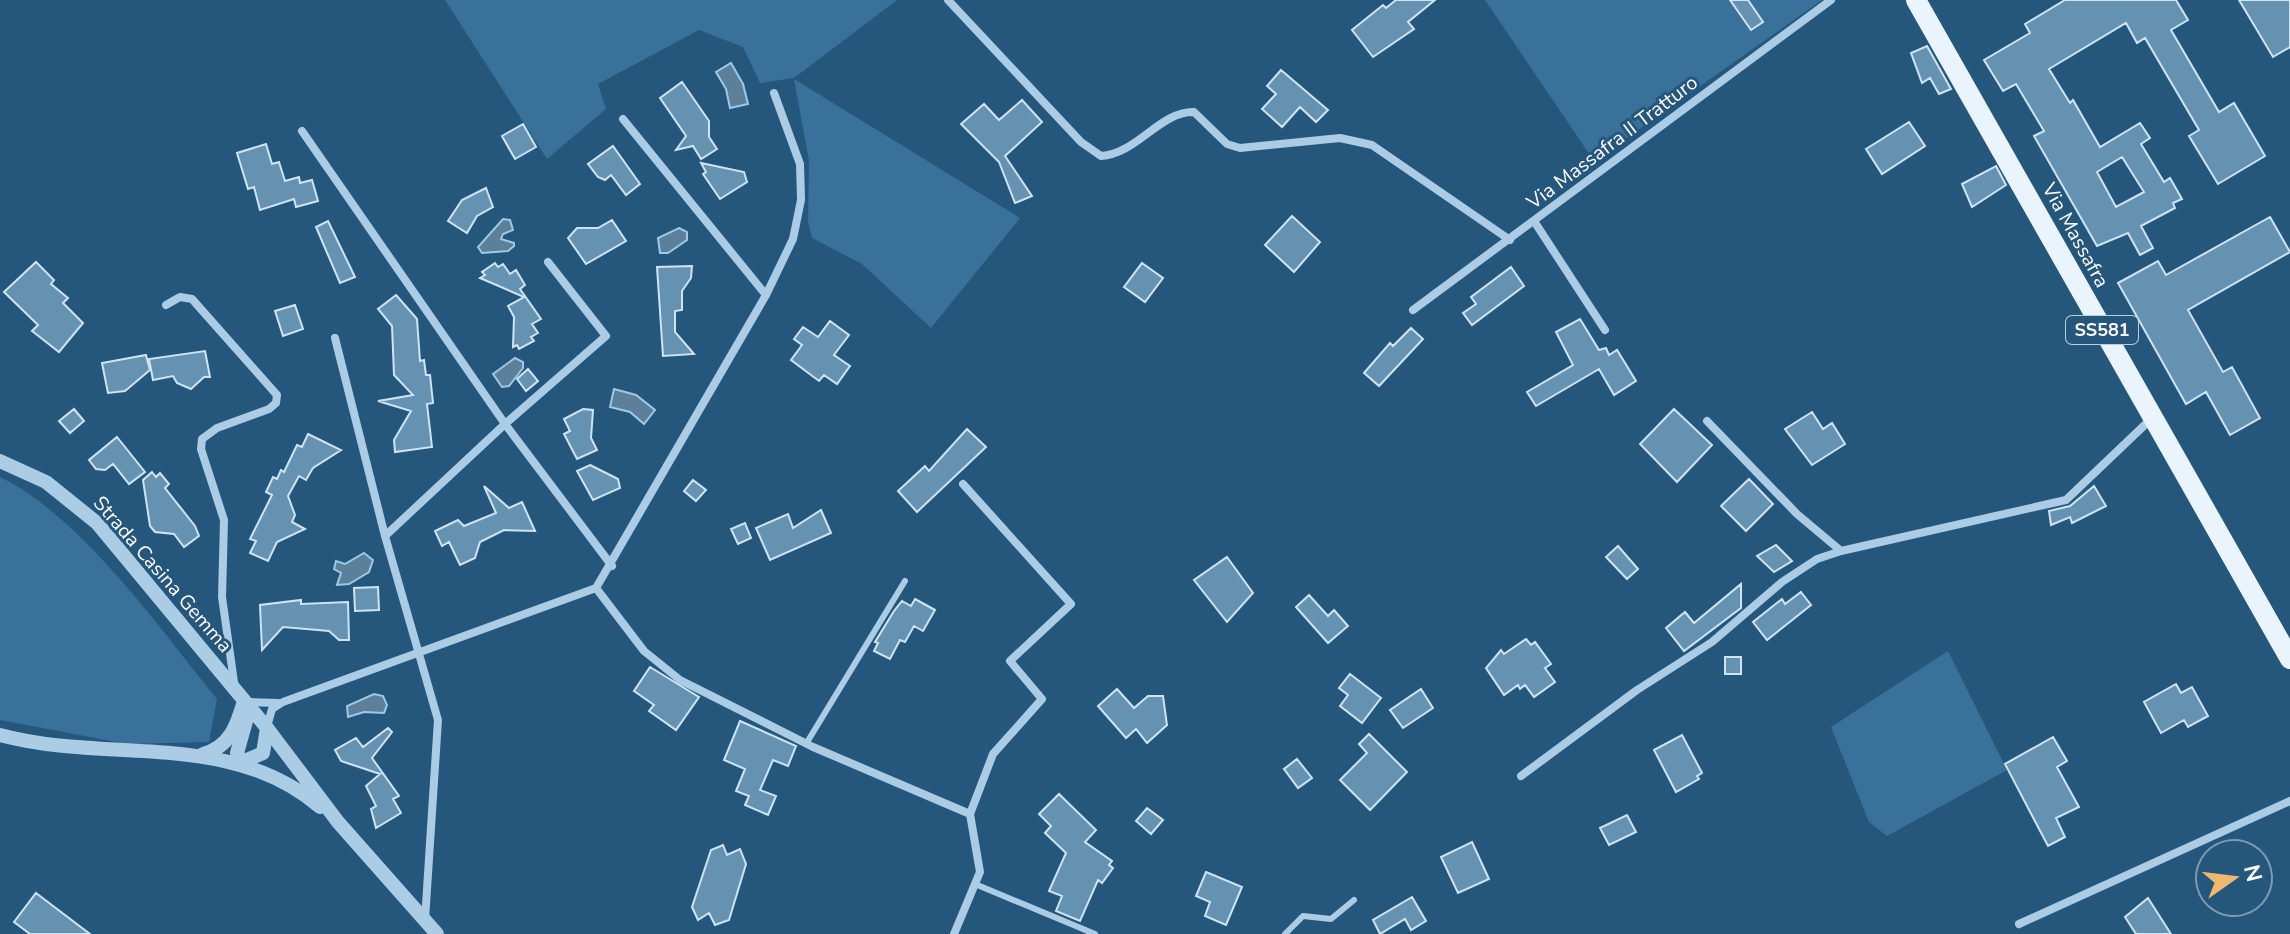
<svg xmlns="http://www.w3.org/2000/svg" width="2290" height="934" viewBox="0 0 2290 934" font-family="'Nunito Sans',sans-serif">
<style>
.green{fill:#39719a}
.water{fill:#5c7f9a;stroke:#9ec9e5;stroke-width:2}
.building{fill:#6692b1;stroke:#cde4f4;stroke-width:2;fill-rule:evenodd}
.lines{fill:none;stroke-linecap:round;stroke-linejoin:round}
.service{stroke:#aacce5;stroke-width:6}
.minor{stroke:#aacce5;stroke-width:8}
.tertiary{stroke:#aacce5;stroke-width:14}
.primary{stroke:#eaf4fd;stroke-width:20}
.labels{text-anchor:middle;stroke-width:6;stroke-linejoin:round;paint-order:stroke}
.shield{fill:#25577c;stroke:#becdd8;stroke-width:2}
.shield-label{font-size:18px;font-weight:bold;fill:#fff}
.street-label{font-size:20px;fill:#fff;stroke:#25577c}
</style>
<rect width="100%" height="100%" fill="#25577c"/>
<path class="green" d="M445 0H897L794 78 760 83 743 47 699 30 598 84 606 109 547 159Z
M1485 0H1822L1594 161Z
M794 79 1020 218 931 328 862 264 812 238 808 221 809 161Z
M0 477C81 516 160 629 217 699L209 742 127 744 0 720Z
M1948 651 2007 770 1887 836 1869 822 1831 727Z"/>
<path class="water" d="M731 63 743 84 748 104 730 108 726 89 716 72Z
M503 219 510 220 513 230 503 234 501 239 514 243V246L508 251 482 253 478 247Z
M679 228 687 232V240L668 253H660L658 238Z
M515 358 523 362V368L509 386 502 387 493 374Z
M614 389 636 395 655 410 644 424 630 412 610 407Z
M364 553 373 560 369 572 349 584 337 585 341 573 334 569 336 561 345 564Z
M374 694 383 696 387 705 384 713 364 712 348 717 347 706Z"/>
<path class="building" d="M1396 0H1435L1408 22 1414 29 1373 57 1352 30 1383 5 1386 8Z
M1730 0H1748L1763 22 1751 30Z
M2065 0H2176L2188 20 2171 30 2219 112 2234 103 2265 156 2218 184 2189 136 2199 130 2145 38 2137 43 2126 23 2049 69 2070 103 2073 100 2100 147 2140 123 2150 138 2141 144 2164 182 2170 178 2182 199 2173 203 2175 208 2141 226 2153 248 2140 255 2128 233 2097 246 2034 136 2044 131 2016 84 2003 91 1984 60 2030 33 2025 24ZM2122 157 2144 192 2116 207 2097 172Z
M2239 0H2290V47L2273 57Z
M1927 46 1951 89 1939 94 1930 78 1922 83 1911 53Z
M1281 70 1328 110 1316 122 1300 107 1282 127 1262 109 1276 94 1267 86Z
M682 82 709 121V137L717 149 701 159 693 146 676 150 686 136 660 98Z
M1022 100 1042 122 1005 156 1032 196 1015 203 999 162 961 124 984 104 999 120Z
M1909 122 1925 146 1882 174 1866 149Z
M523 124 536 147 515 159 502 136Z
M266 144 272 164 279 162 285 181 299 177 300 183 312 180 318 201 296 207 294 199 260 210 254 187 248 189 237 153Z
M613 146 640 184 626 195 611 175 605 180 598 177 588 164Z
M701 163 744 172 747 182 720 199 703 174 706 172Z
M1996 166 2006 185 1972 207 1962 184Z
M486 188 493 207 477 216 467 233 448 221 462 200Z
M1292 216 1320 242 1294 272 1265 245Z
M2270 217 2290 252 2188 310 2223 372 2232 367 2260 418 2230 435 2206 392 2186 404 2118 283 2158 261 2166 275Z
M612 220 626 241 586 264 568 238 577 228H598Z
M328 221 355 277 340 283 316 227Z
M36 262 54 280 51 284 68 298 63 303 83 323 59 352 32 331 38 325 4 292Z
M495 263 498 267 503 264 510 274 516 270 525 285 520 289 541 319 532 324 538 333 531 337 534 341 519 349 517 345 513 347 514 317 508 306 524 297 480 278 485 275 482 272Z
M1142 263 1163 278 1145 302 1124 287Z
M692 266 691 278 682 291V310L675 311V332L694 354 663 356 657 267Z
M1511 267 1524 286 1472 325 1463 313 1476 304 1471 297Z
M396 295 417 319 420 361 424 360 426 375H430L433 403 427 404 432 447 395 452 394 440 411 411 378 401 413 395 394 375 392 326 378 309Z
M295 305 303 329 283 336 275 311Z
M1580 319 1599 350 1606 348 1609 355 1617 350 1636 381 1614 395 1599 369 1536 406 1527 392 1573 365 1556 332Z
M830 321 849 335 834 355 850 366 837 384 824 375 819 381 791 360 802 345 794 339 803 327 818 337Z
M1411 328 1423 339 1379 386 1364 373 1390 343 1393 346Z
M205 351 210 377H204L191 389 177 383 173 376 153 380 149 359Z
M146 355 150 370 125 391 108 393 102 363Z
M528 369 538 381 526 391 517 379Z
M74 409 84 421 70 433 59 421Z
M583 409 593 410 591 438 597 450 577 459 564 434 570 431 564 419Z
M1674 409 1712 445 1677 482 1640 444Z
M1812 412 1823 429 1832 423 1845 444 1812 465 1785 429Z
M967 429 986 447 917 512 898 491 925 466 929 471Z
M308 434 341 450 313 468 306 480 299 476 288 496 295 515 292 522 305 529 277 542 268 561 250 553 256 541 250 539 272 495 266 492 273 477 277 479 281 470 284 472 297 445 302 447Z
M117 437 145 472 129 484 113 464 105 470 96 469 89 460Z
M590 465 618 479 620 488 593 500 577 471Z
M152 472 156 477 160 473 169 484 165 488 195 526 199 536 184 547 174 534 155 532 150 526 143 480Z
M1749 479 1773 504 1746 531 1721 506Z
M693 480 706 490 696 501 684 491Z
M484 486 509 508 522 502 535 531 504 530 480 542 475 558 460 565 449 542 442 546 435 531 458 520 464 526 496 513Z
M2094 486 2106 506 2072 523 2070 517 2051 525 2049 511 2070 506Z
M821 510 831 533 770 560 756 528 788 514 793 528Z
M745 523 751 538 738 544 731 529Z
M1776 545 1792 561 1774 572 1757 556Z
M1618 546 1638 569 1627 579 1606 557Z
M1227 557 1253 593 1227 622 1194 580Z
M1741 584V608L1684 651 1666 628 1685 612 1694 623Z
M378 587 379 610 355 611 354 588Z
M1801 592 1811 605 1767 640 1753 622 1782 599 1785 604Z
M1309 595 1328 616 1334 610 1348 626 1328 643 1296 607Z
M915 599 935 610 923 631 914 626 905 642 900 640 890 659 874 651 878 643 875 642 894 611 902 601 911 606Z
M301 600V604L348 602 349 640H339L329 631 283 627 262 650 260 605Z
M1526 639 1531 645 1535 642 1551 664 1545 668 1555 682 1534 697 1525 685 1520 689 1518 685 1504 695 1486 668 1501 650 1504 654Z
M1725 657H1741V674H1725Z
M650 667 699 697 676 730 649 711 654 705 634 691Z
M1350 674 1381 698 1362 723 1340 706 1348 695 1339 688Z
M2176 684 2181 693 2192 687 2208 716 2188 727 2184 720 2161 733 2144 702Z
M1117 689 1134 708 1148 696H1163L1167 725 1147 743 1136 729 1126 738 1098 706Z
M1421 689 1433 708 1403 728 1390 710Z
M740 721 796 746 788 766 773 760 760 790 776 796 768 815 745 805 749 796 736 791 745 769 724 760Z
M388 728 392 732 372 758 399 796 393 799 401 813 376 828 371 809 376 806 366 786 380 774 341 761 335 750 356 738 363 747Z
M1369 734 1407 772 1370 810 1340 780 1367 753 1359 744Z
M1682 735 1702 773 1697 776 1699 779 1676 792 1654 750Z
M2053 737 2067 761 2057 767 2079 807 2056 818 2065 837 2048 846 2005 764Z
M1297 759 1312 778 1298 788 1284 769Z
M1059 794 1096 830 1085 842 1112 861 1109 865 1113 868 1102 883 1098 880 1080 921 1056 911 1062 896 1049 891 1066 853 1045 833 1051 826 1039 814Z
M1147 808 1163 820 1151 834 1136 821Z
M1627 815 1636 832 1609 845 1600 828Z
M1472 842 1489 879 1458 893 1441 857Z
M723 845 727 855 740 849 746 864 729 920 715 925 709 913 698 920 692 907 711 850Z
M1206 872 1242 887 1226 925 1205 916 1210 902 1196 896Z
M36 893 90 934H30L14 922Z
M1412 897 1426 921 1411 930 1405 919 1380 934 1373 920Z
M2148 898 2171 934H2136L2125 917Z"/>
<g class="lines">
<path class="service" d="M806 744 905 581
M975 884 1095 934
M1285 934 1303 916 1331 919 1354 900"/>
<path class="minor" d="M948 0 1081 142 1101 156C1137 154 1160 111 1194 112L1227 144 1240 148 1340 138 1372 145 1510 240
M623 119 766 295
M302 131 505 424 612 566
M1534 221 1605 330
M166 305 180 297 192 299 277 395 276 403 269 409 217 428 202 439 201 449 224 520 222 597 235 689
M1413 310 1831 0
M335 338 385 536 438 720 425 920
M1707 421 1797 514 1841 551
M385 536 505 424 606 336 548 262
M596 588 644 651 680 680 813 747 970 814
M248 702 278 703
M267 727 272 709 283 702 596 588 766 295 793 239 801 200 800 164 774 93
M1521 776 1637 690 1712 642 1782 582 1817 559 1841 551 2066 500 2151 419
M2019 924 2290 801
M954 934 980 872 970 814 993 754 1042 699 1010 661 1071 604 963 484"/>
<path class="tertiary" d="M0 461 46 482 97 523 267 728 338 822 437 934
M0 735C107 764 229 729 320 807
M203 754C230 747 237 725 244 701
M242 762 263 753 267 728
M242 763 237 753 246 721"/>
<path class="primary" d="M1916 0 2290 659"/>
</g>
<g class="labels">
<rect class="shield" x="2066" y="316" width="72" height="28" rx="6"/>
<g class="shield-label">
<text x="2102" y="336">SS581</text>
</g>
<g class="street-label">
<text transform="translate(1612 142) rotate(-37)" y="7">Via Massafra II Tratturo</text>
<text transform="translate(2076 235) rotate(61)" y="7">Via Massafra</text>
<text transform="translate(163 574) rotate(49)" y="7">Strada Casina Gemma</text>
</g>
</g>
<g transform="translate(2234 878) rotate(76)"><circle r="38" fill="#25577c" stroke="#7c9ab0" stroke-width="2"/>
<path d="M0-6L14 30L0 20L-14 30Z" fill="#eeb96f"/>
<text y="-12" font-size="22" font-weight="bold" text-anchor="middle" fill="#ffffff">N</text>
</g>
</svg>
